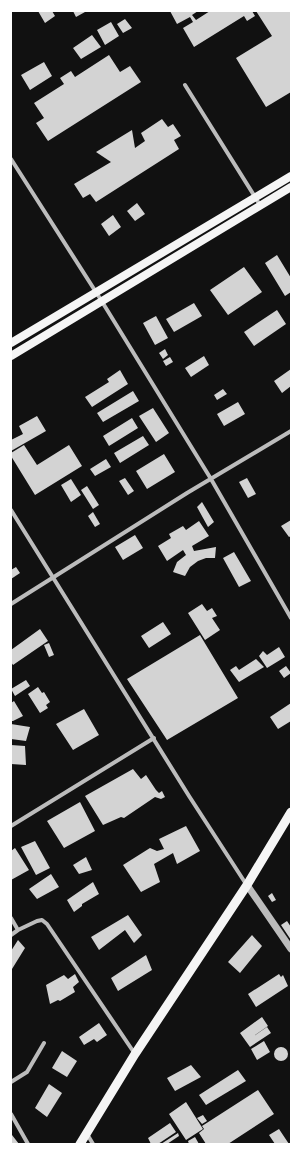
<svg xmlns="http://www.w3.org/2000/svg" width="302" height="1155" viewBox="0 0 302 1155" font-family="Rubik,sans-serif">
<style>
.building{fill:#d3d3d3}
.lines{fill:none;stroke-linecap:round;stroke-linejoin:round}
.minor{stroke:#bcbcbc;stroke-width:4}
.tertiary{stroke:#bcbcbc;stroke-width:7}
.primary{stroke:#f5f5f5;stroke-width:8}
.trunk{stroke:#f5f5f5;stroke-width:9}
</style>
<rect width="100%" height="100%" fill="#111"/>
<path class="building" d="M38 11H52L55 16 45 23Z
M73 11H84L85 12 76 17Z
M170 11H198L192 15 196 20 210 11H252L255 16 247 21 244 16 194 47 183 28 193 22 190 17 177 24Z
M256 11H291V92L266 107 236 58 272 36Z
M125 19 132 28 123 33 117 24Z
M111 22 119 36 105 45 97 30Z
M92 35 101 47 81 59 73 48Z
M109 55 120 72 130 66 141 82 48 141 36 123 44 118 34 103 64 84 60 78 71 71 75 77Z
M44 62 52 76 30 90 21 75Z
M162 119 168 127 173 124 181 136 174 140 179 149 96 202 90 194 83 198 74 184 111 162 96 152 132 130 135 148 145 141 141 133Z
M137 203 145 214 135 221 127 211Z
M113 215 121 227 109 236 101 224Z
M277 255 291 278V292L285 296 265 263Z
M244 267 262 292 228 315 210 290Z
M194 303 202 316 174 332 166 319Z
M277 310 286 324 254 346 244 332Z
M156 316 168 338 155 345 143 323Z
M165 349 168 355 163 359 159 353Z
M204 356 209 365 191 377 185 368Z
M170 357 173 362 166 366 163 361Z
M291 369V386L282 393 274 381Z
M120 370 128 384 92 407 85 397 109 382 107 379Z
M223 389 227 394 217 400 214 395Z
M133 391 139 401 103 422 97 413Z
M238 402 245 414 224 426 217 414Z
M153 408 169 433 156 442 139 416Z
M37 416 46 431 11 451V440L23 434 19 426Z
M132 418 138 428 109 446 103 436Z
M143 436 149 445 120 463 114 453Z
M24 445 37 465 69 445 82 466 35 495 11 456V453Z
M164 454 175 472 147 489 136 471Z
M106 459 111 467 95 476 90 469Z
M125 478 134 491 128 495 119 481Z
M247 478 256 494 248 498 239 482Z
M71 479 81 495 71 502 61 485Z
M87 486 99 505 93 509 81 490Z
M202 502 214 522 208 527 197 507Z
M93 512 100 524 95 527 88 516Z
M291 520V536L289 537 281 526Z
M199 521 209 536 192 546 194 551 216 547 215 558H206L198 561 190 567 185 576 173 572 177 562 186 555 183 550 167 561 158 546 171 538 169 534 183 526 186 530Z
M135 535 143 548 123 560 115 547Z
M234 552 251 581 239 587 223 558Z
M16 567 20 573 11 579V570Z
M202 604 207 611 212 608 217 616 212 618 220 630 205 640 188 613Z
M163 622 171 634 149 648 141 636Z
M40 629 48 641 13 665 11 662V650Z
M200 635 238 698 167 740 127 679Z
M49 643 54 655 49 657 44 645Z
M279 647 285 657 267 668 259 656 263 651 267 655Z
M256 659 264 667 239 682 230 670 236 666 239 670Z
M286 666 291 673 284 678 279 671Z
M26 680 30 686 15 696 11 689Z
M38 687 42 693 44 692 50 702 46 705 48 708 40 713 28 694Z
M14 701 23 716 13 721H11V703Z
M291 703V721L278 729 270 717Z
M84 709 99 735 73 750 56 724Z
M11 724 30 727 26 741 11 739Z
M11 745 25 746 26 765 11 764Z
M133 769 141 779 146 775 156 790 159 793 162 791 165 797 161 799 155 797 124 818 121 817 103 825 85 796Z
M80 802 95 831 64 848 47 821Z
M186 826 200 851 177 864 173 853 154 864 160 882 141 892 123 865 150 848 157 851 164 849 159 839Z
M35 841 50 868 36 875 21 847Z
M15 848 29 870 11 880V851Z
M86 857 92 870 79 874 73 865Z
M51 874 59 887 37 899 29 889Z
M93 882 99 894 82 904V906L74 912 67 900Z
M272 893 276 900 272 902 268 896Z
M128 915 142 935 134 943 125 930 99 950 91 937Z
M287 921 291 927V940L281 925Z
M252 935 262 946 240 973 228 962Z
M18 940 25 948 12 969 11 951Z
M146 955 152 970 118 991 111 978Z
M75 974 79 982 73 987 75 992 60 1001 58 1000 50 1004 46 985 64 975 68 979Z
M279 974 281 977 283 975 288 986 256 1007 248 994Z
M262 1017 268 1026 248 1040 267 1027 271 1033 250 1047 240 1033Z
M99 1023 107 1035 97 1042 94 1039 84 1045 79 1037Z
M264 1041 270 1052 257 1060 251 1049Z
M274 1054a7 7 0 1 1 14 0a7 7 0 1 1-14 0Z
M62 1051 77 1061 67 1077 52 1068Z
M191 1065 201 1077 175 1091 167 1078Z
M238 1070 246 1081 206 1105 199 1095Z
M49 1084 62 1093 47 1117 35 1108Z
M258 1090 274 1114 228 1144H206L199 1133 204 1129 202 1126Z
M186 1102 203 1129 186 1140 169 1114Z
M203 1115 207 1121 202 1124 197 1118Z
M170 1123 176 1132 158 1144H151L148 1138Z
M279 1129 289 1144H275L269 1135Z
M178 1133 179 1136 167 1144H161Z
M12 1135 19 1144H11Z
M195 1137 199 1144H189L188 1141Z"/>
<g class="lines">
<path class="minor" d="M185 85 260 205
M11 159 101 300 211 479 291 618
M11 510 189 796 246 884
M11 604 187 493 291 431
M11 826 154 738
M11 918 18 930 37 921 42 920 47 924 135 1054
M11 935 18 930
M11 1082 27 1072 44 1043
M11 1114 28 1144
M87 1134 93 1144"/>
<path class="tertiary" d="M247 885 291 949"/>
<path class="primary" d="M11 343 291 176
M11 356 291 187"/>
<path class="trunk" d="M80 1144 135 1054 247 885 291 812"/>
</g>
<rect width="302" height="1155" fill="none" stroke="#ffffff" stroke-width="24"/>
</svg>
